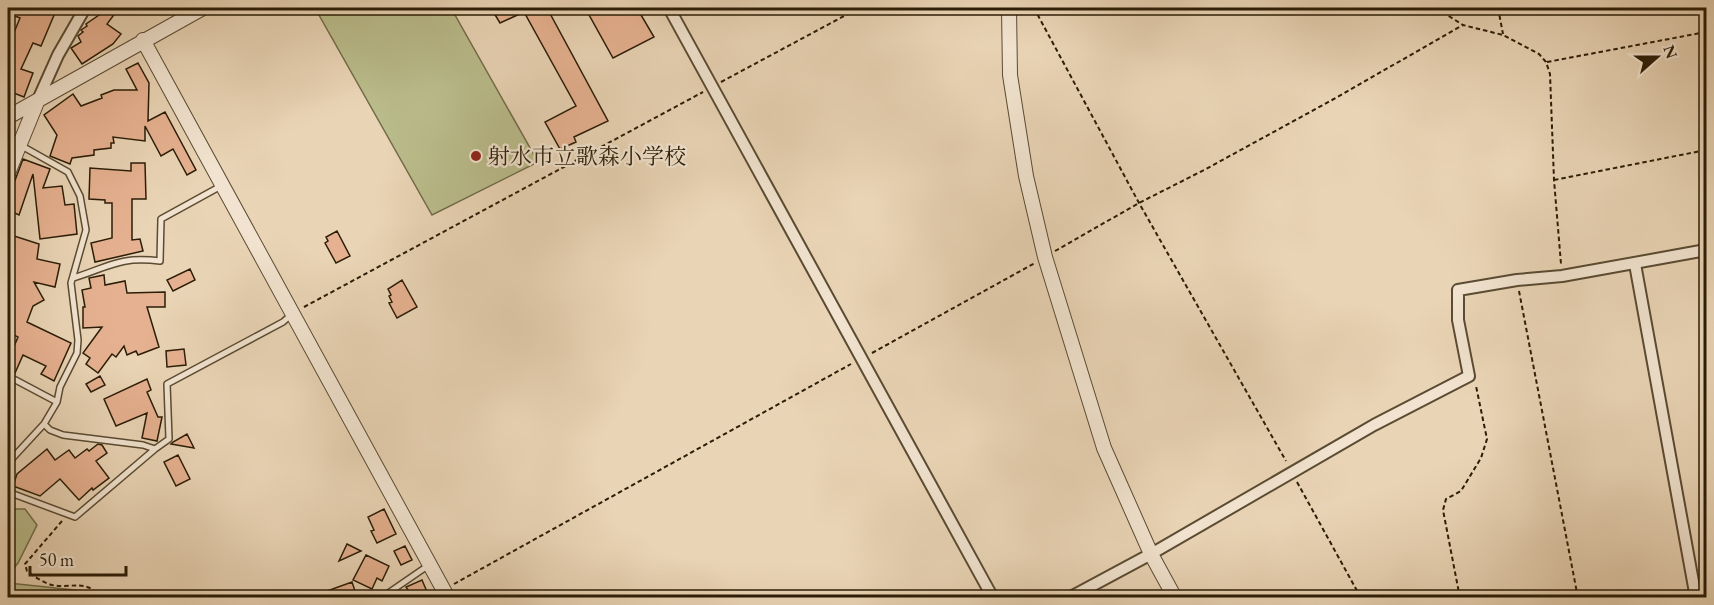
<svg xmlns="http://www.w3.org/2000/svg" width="1714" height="605" viewBox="0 0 1714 605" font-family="'EB Garamond','Noto Serif JP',serif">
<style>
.green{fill:#babc8b;stroke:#726c49;stroke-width:1.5}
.building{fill:#e6b190;stroke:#2b1d07;stroke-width:1.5}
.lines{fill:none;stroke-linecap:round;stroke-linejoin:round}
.service-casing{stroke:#5a4b32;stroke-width:8}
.minor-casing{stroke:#5a4b32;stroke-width:14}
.tertiary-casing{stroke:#5a4b32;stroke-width:16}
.path{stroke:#2b1d07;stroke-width:2;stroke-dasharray:4.5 3;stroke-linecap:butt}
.service{stroke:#f1e3cf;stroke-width:5}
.minor{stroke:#f1e3cf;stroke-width:10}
.tertiary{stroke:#f1e3cf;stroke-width:14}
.poi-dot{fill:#8f2418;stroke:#f1e3cf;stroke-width:2}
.labels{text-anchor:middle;stroke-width:4.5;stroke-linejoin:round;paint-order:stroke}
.poi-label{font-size:22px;fill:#2b1d07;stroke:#f1e3cf;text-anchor:start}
</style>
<rect width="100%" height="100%" fill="#e9d4b5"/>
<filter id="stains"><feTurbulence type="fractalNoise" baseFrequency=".00333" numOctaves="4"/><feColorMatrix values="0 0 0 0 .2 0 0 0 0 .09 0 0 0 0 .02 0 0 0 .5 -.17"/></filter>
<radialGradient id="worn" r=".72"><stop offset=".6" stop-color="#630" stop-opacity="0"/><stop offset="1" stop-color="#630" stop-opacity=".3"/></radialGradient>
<path class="green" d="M315 8H451L538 162 432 215Z
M8 509H25L37 525 18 563 8 575Z
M8 583 94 592 97 597H8Z"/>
<path class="building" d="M19 8H57L41 46 33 43 21 69 33 73 24 97 11 92 10 94 8 93V77L12 64 8 61V47L20 18 15 16Z
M92 8H119L107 24 121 34 113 44 82 64 71 48 81 42 78 36 83 32 81 30 87 26 86 24 99 15 92 10Z
M491 8H547L608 121 574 137 576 142 560 149 545 122 576 106 524 12 500 23Z
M591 8H637L654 37 613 58 588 13 592 11Z
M138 63 149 83 148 121 165 112 196 170 187 175 173 149 161 156 145 126V141L113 137 114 143H111V148L94 150V155L72 158 70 164 50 156 57 135 44 115 73 94 81 106 102 98 101 95 114 90H137L126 69Z
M23 159 50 169 43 188 62 186 65 205 74 204 77 234 40 239 33 174 19 215 8 210V199Z
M131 163H145L146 199H132V240L140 239 143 251 95 262 91 243 112 238V203H105V200L89 199 90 168 131 171Z
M337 231 350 256 336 263 325 243 328 241 326 237Z
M8 234 39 244 37 259 60 264 55 287 34 282 44 300 33 306 27 322 71 343 54 381 41 374 46 366 23 355 15 373 8 370V360L18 337 8 332Z
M190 269 195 280 173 291 167 280Z
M104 275 105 285 125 281 127 293 165 292V307H147L159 347 138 355 136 351 127 355 124 346 116 357 112 354 98 373 86 364 90 358 83 353 102 327 83 328V307H85L82 290 91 288 89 278Z
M402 280 417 307 397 318 389 303 392 302 389 296 391 295 388 289Z
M184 349 186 365 167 367 166 351Z
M100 376 105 385 91 392 86 384Z
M147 379 151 390 147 392 158 417H162L157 441 142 438 147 413 116 426 104 399Z
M187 434 194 448 171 444 173 442Z
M98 444 102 445 107 453 96 461 109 478 93 490 92 488 79 500 60 479 40 496 13 486 17 474 47 449 55 460 69 450 75 458 87 449 89 451Z
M178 455 190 479 176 486 164 462Z
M384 509 396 534 377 543 371 531 374 530 368 517Z
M347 544 361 551 339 561Z
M405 546 412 560 401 565 394 551Z
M366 555 389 566 382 581 377 578 372 589 353 580Z
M422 580 428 594 421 597H392L408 590 406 587Z
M352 582 357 597H314L313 596Z"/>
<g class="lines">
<defs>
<path id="service" d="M73 278C109 267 119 256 160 261L161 219 221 186
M8 376 57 402
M44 424 50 430 63 435 143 445 155 449
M8 463 44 424 57 402 60 387 77 353 78 340 71 283 86 230 80 196 68 172 20 145
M8 492 75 517 155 449 169 439 167 384 283 322 292 314
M381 598 429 565"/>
<path id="minor" d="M669 8 993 598
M37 102 58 55 85 8
M1635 264 1696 598
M1069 598 1151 554 1374 425 1469 376 1458 320V290L1517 280 1562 276 1706 250"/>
<path id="tertiary" d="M1009 8 1010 75 1026 176 1045 257 1104 448 1151 554 1175 598
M143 40 448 598
M8 117 203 8
M8 173 37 102"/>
</defs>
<use href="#service" class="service-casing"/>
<use href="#minor" class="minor-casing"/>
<use href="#tertiary" class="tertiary-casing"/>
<path class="path" d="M1034 8 1139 203 1286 461
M1436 8 1463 25 1503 35 1539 54 1546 62 1550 74 1554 180 1561 264
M1498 8 1503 34
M1547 62 1706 32
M721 82 859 8
M1554 180 1706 150
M1055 251 1139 203 1206 169 1332 100 1463 25
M1519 291 1578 598
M304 307 703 92
M872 353 1035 263
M1297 482 1361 598
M62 521 25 564 27 571C33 576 44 583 52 585 72 589 86 578 101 598
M454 584 851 364
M1460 598 1443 510 1446 499 1461 491 1481 458 1487 439 1476 386"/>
<use href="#service" class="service"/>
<use href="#minor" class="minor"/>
<use href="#tertiary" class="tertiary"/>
</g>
<circle class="poi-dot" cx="476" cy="156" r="6"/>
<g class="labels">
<g class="poi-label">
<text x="488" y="164">射水市立歌森小学校</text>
</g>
</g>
<rect width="1714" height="605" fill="none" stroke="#e9d4b5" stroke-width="30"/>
<rect x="9" y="9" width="1696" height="587" fill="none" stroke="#2b1d07" stroke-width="3"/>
<rect x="15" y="15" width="1684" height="575" fill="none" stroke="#2b1d07" stroke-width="1.5"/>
<g transform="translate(1657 57) rotate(69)" stroke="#f1e3cf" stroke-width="4.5" paint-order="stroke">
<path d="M0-4.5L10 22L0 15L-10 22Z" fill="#2b1d07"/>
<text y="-9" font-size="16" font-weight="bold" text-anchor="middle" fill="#2b1d07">N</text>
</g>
<path d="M30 566v9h96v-9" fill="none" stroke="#2b1d07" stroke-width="3"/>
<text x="39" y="566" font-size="18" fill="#2b1d07" stroke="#f1e3cf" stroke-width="4.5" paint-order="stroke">50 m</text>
<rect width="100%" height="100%" filter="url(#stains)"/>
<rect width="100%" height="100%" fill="url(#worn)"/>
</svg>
